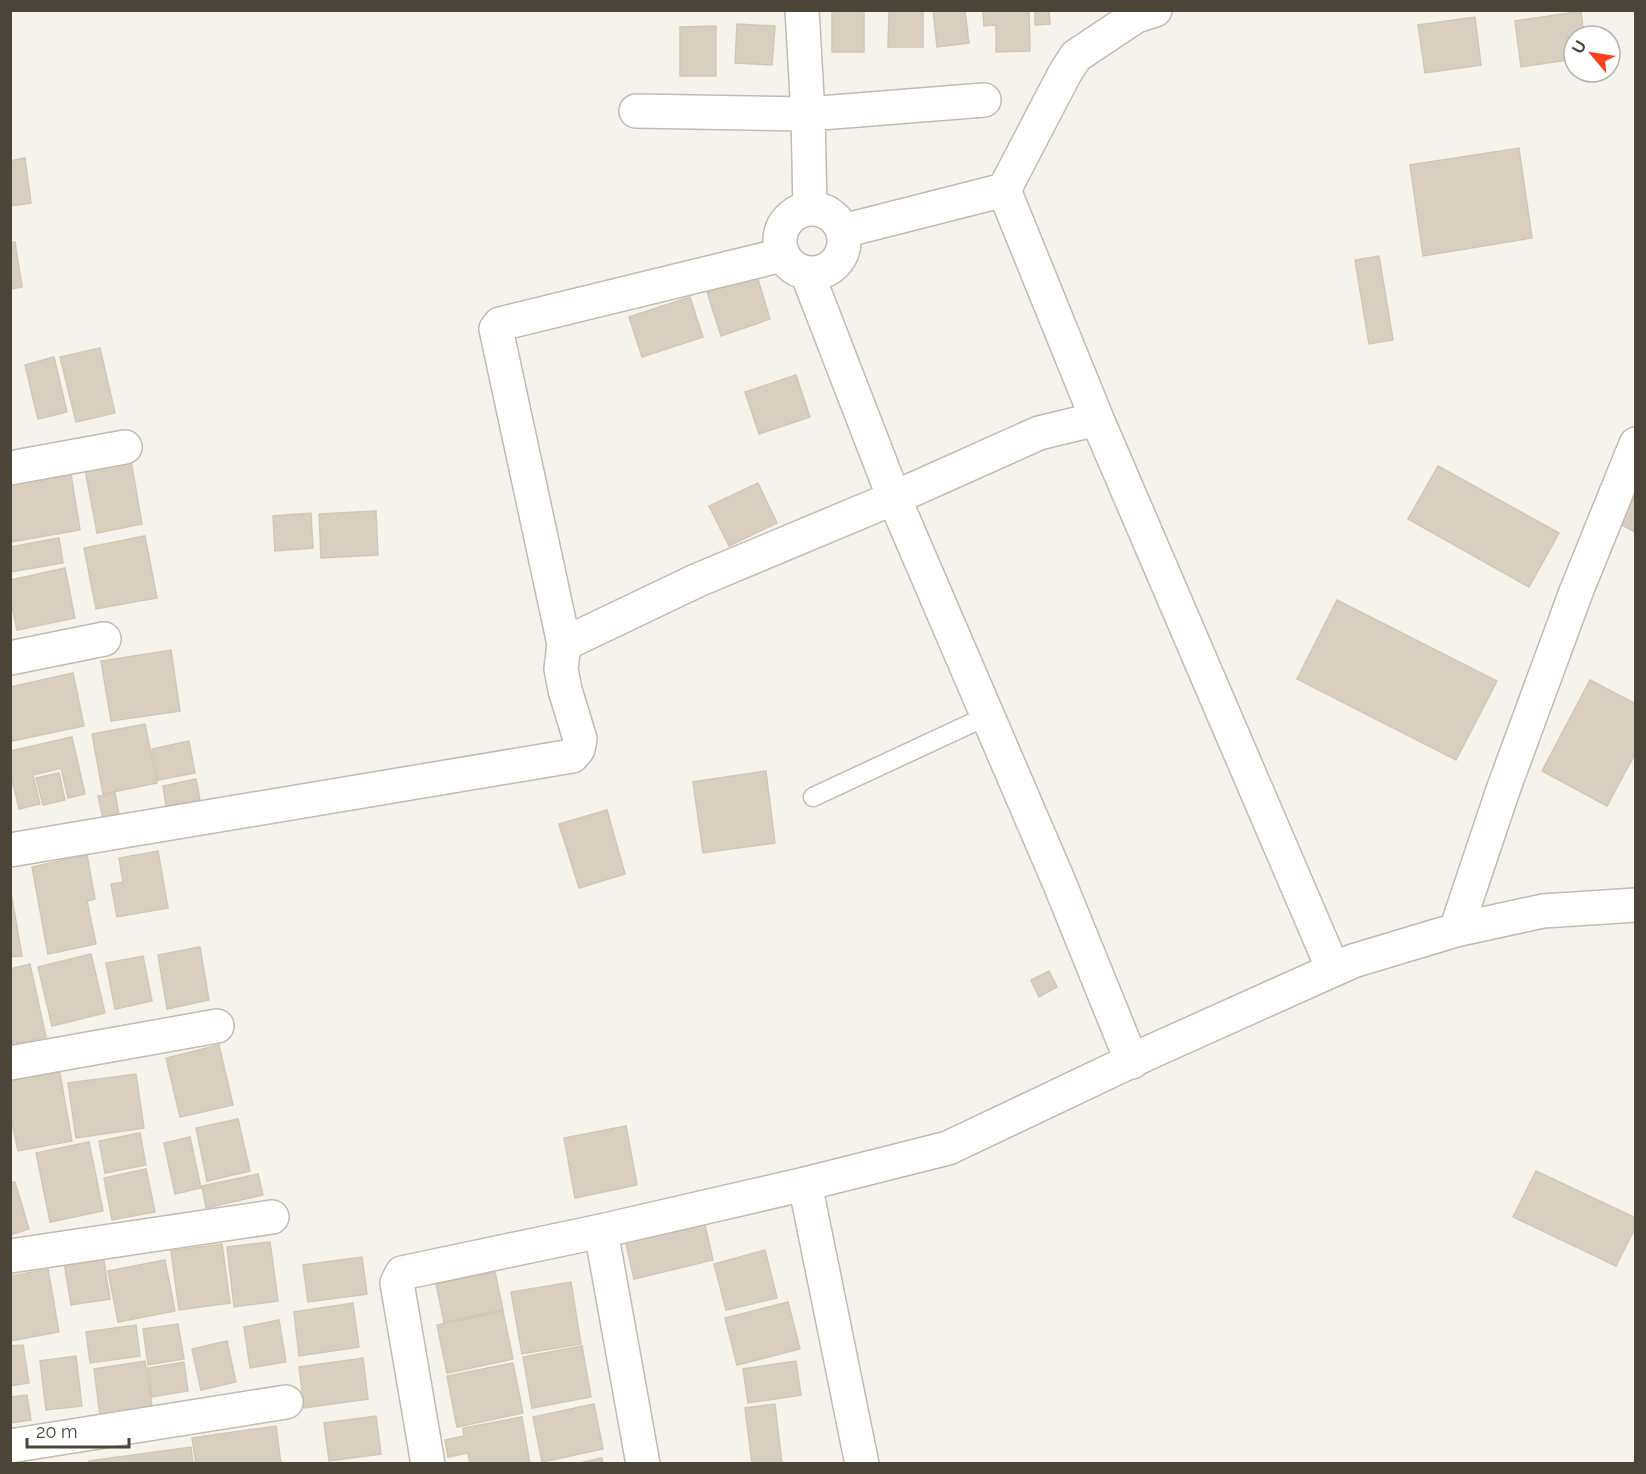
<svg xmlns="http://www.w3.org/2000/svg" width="1646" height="1474" viewBox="0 0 1646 1474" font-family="Raleway,sans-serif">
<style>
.building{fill:#d8cfc1;stroke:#d3c7b4;stroke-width:1.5}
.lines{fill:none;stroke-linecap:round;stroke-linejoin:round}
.lane-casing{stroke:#c2bbae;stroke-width:21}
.street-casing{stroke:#c2bbae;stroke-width:36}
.lane{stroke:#fff;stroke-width:18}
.street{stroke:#fff;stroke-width:33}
</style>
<rect width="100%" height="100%" fill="#f6f3ec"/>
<path class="building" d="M832 10H864V52H832Z
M889 10H923V47H888Z
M933 10H965L969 43 937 47Z
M983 10H1029L1030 51 996 52V25L984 26Z
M1035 10H1049L1050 24 1035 25Z
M1581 11 1584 36H1574V59L1521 67 1515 21Z
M1475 17 1481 65 1425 73 1418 25Z
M737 24 775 26 772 65 735 63Z
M716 26V76H680V27Z
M1519 148 1532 238 1423 256 1410 165Z
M25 158 31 203 10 206V161Z
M15 242 22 287 10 289V243Z
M1379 256 1393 340 1369 344 1355 260Z
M757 276 770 319 721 336 707 292Z
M690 297 703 337 642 357 629 317Z
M100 348 115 413 76 422 60 357Z
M54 357 67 412 38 419 25 365Z
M796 375 810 417 759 434 745 392Z
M130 455 142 524 97 533 84 464Z
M1438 466 1559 533 1529 587 1408 519Z
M70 468 80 530 10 542V478Z
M758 483 777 523 729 546 709 506Z
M1636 491V531L1635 532 1618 523Z
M376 511 378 555 321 558 319 514Z
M311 513 313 548 275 551 273 516Z
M145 536 157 598 96 609 84 548Z
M59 538 63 563 10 572V547Z
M65 568 75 618 17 630 10 597V580Z
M1337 600 1497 681 1456 760 1297 679Z
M171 650 180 711 111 721 101 661Z
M73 673 84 726 12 741 10 734V687Z
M1590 680 1636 704V752L1607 806 1542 771Z
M145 724 157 783 103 794 92 734Z
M72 737 85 794 68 798 61 768 33 775 40 804 19 809 10 771V751Z
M189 741 195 773 158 780 152 749Z
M766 771 775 843 703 853 693 782Z
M59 773 65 800 43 805 36 778Z
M196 779 200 800 166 806 163 786Z
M115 793 119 815 103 819 98 796Z
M607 810 625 874 579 888 559 824Z
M158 851 168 908 117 917 111 884 123 882 119 858Z
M87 855 95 899 87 901 96 944 48 954 32 867Z
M10 887 22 956 10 957Z
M200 947 209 1000 167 1009 158 955Z
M91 954 105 1013 52 1026 38 967Z
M143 956 152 1001 115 1009 106 963Z
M30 964 46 1037 10 1045V969Z
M1049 971 1057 987 1039 997 1031 980Z
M219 1045 233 1105 180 1117 166 1058Z
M59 1068 72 1141 18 1151 10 1113V1077Z
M136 1074 144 1128 76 1138 68 1083Z
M238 1119 250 1171 207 1181 196 1128Z
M626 1126 637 1185 575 1198 564 1138Z
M140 1133 146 1165 105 1173 99 1141Z
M190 1137 201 1188 175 1194 164 1143Z
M89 1142 103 1211 50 1222 36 1153Z
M146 1169 155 1212 112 1220 104 1178Z
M1536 1171 1636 1218V1226L1616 1266 1513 1217Z
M258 1174 263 1195 206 1208 202 1186Z
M15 1182 29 1229 10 1235V1183Z
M702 1212 713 1260 634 1279 623 1231Z
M270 1242 278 1301 234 1307 227 1247Z
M222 1244 230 1303 179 1310 171 1251Z
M765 1250 777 1298 726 1310 714 1264Z
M103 1255 110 1299 71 1305 64 1262Z
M362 1257 367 1294 308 1302 303 1265Z
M165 1260 175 1311 118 1322 108 1271Z
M48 1269 59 1332 10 1341V1276Z
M495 1272 503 1310 444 1322 436 1284Z
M571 1282 581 1344 522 1354 511 1292Z
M788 1302 800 1349 737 1365 725 1318Z
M353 1303 359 1347 299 1356 294 1312Z
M503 1311 513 1359 447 1373 437 1325Z
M279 1320 286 1362 250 1368 244 1327Z
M178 1324 184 1359 148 1365 143 1329Z
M136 1325 140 1356 90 1363 86 1332Z
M227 1341 236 1382 201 1390 192 1349Z
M23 1345 29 1383 10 1386V1346Z
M582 1346 591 1397 532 1408 523 1357Z
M76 1356 82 1406 46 1410 40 1361Z
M363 1358 368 1399 304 1408 299 1367Z
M145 1361 152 1406 100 1415 94 1369Z
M796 1361 801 1395 748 1403 743 1369Z
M184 1362 188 1391 152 1397 148 1368Z
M513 1363 523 1413 457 1427 447 1376Z
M27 1395 31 1420 10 1423V1397Z
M594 1404 603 1449 542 1462 533 1417Z
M775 1404 782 1464H752L745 1408Z
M376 1416 381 1454 329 1461 324 1423Z
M522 1417 530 1464H470L468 1453 448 1457 445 1440 464 1436 463 1428Z
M276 1426 281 1464H196L192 1438Z
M191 1447 193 1464H89V1461Z
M602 1458 603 1464H575Z"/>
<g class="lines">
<defs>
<path id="lane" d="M813 797 987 716"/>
<path id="street" d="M802 10 808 114 810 208
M636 111 808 114 984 100
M1004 190 1065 73 1076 56 1136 16 1155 10
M780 241a32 32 0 1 1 64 0a32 32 0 1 1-64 0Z
M843 231 1004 190 1097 419 1333 969
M807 273 894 498 1059 882 1132 1062
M10 468 125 447
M564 644 698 580 894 498 1039 433 1097 419
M10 658 104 639
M10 850 572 756 578 749 580 739 565 690 561 669 564 644 496 329 500 324 782 255
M1456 930 1503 790 1576 592 1636 444
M10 1063 217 1026
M805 1184 862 1464
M601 1231 643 1464
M10 1256 272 1217
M10 1446 286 1402
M428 1464 397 1283 402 1273 601 1231 805 1184 948 1148 1148 1053 1353 961 1456 930 1543 911 1636 905"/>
</defs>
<use href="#lane" class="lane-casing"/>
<use href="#street" class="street-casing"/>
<use href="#lane" class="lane"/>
<use href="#street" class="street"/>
</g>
<rect width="1646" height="1474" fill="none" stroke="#4b4439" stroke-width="24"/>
<g transform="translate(1592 54) rotate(299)"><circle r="28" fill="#ffffff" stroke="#b7b4b0" stroke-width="1.5"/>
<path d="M0-4.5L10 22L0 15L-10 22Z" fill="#fc3f1d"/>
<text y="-9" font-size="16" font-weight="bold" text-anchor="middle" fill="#4b4439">U</text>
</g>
<path d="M27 1438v9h102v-9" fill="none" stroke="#4b4439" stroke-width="3"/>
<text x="36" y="1438" font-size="18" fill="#4b4439" stroke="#ffffff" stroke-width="4.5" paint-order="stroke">20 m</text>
</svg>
